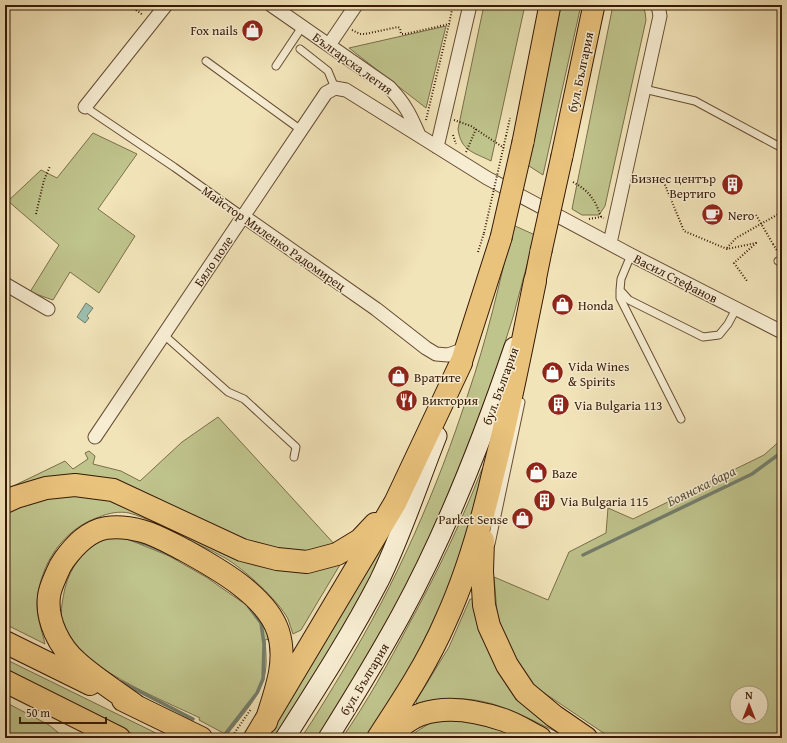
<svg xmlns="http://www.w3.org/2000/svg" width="787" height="743" viewBox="0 0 787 743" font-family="'Gentium Book Plus',serif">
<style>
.green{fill:#bfc38c;stroke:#7b6e49;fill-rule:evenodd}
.water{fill:#9bbfae;stroke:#737d6b}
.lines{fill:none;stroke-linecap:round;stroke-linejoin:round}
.stream{stroke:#737d6b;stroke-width:3.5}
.lane-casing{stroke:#664c33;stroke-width:9}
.street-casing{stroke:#664c33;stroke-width:15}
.secondary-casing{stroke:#371a06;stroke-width:21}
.primary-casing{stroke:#371a06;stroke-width:23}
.highway-casing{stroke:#371a06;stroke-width:24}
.path{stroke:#371a06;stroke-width:2;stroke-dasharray:1 2;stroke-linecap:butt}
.lane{stroke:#f7edd2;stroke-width:7}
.street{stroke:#f7edd2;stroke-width:13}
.secondary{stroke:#f7edd2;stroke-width:19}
.primary{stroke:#e9c27c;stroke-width:21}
.highway{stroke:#e9c27c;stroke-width:22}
.primary-bridge-casing{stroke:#371a06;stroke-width:23;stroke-linecap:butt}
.path-bridge{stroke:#371a06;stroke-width:2;stroke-dasharray:1 2;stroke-linecap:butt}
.primary-bridge{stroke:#e9c27c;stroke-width:21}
.labels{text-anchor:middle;stroke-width:3;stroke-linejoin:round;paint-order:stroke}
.poi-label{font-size:13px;fill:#371a06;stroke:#f7edd2;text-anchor:start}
.street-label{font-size:13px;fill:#371a06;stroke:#f7edd2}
.water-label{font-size:14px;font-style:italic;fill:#554c38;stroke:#f7edd2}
</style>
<rect width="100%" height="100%" fill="#f2e4b9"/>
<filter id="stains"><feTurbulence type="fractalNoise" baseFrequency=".005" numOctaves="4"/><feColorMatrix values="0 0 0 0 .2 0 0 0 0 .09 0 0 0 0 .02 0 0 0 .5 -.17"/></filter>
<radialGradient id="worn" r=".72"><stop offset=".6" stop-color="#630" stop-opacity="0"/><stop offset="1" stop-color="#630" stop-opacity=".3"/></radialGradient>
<path class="green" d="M484 5H525L491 161C473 152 461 151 458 129Z
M561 5H581L543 175 526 164Z
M613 5H642L645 12 646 20 605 206 599 215H582L572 209Z
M446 26 426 108 349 48Z
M93 133 137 154 98 209 135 236 99 293 70 272 53 300 30 292 59 245 8 201 41 170 57 178Z
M513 225 535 235 513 317 495 374 455 481 406 588 319 738H301C316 716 330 692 344 669 396 583 437 490 468 394 487 339 500 282 513 225Z
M218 417 337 547 308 553 261 549 133 492 5 490 65 461 73 469 88 459 85 453 89 451 95 456 93 464 121 471 140 481 182 442Z
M782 439V738H613L602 732 528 682 506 647 497 612 494 577 548 600 569 552 606 533 608 508 633 519 764 455ZM737 693H761V717H737Z
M482 469 485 474 455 575 422 648 383 713 365 738H342C367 702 388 664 408 626 436 575 461 523 482 469Z
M58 494 105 495 220 548 344 558 301 630 293 634C291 629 290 624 288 619 278 600 244 569 225 558 210 549 192 542 176 534 161 527 145 517 129 513 119 511 109 513 99 517 63 529 40 564 37 602 36 615 42 631 45 644L5 624V514L20 507Z
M106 538H125L169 556 206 577 242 602 246 598 274 638 265 640C266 654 268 670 262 684 256 701 238 720 227 735L199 720 200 718C163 700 71 665 62 621 60 610 63 598 65 588 71 565 85 548 106 538Z
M384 542 387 546 356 609 278 738H261Z
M470 599H477L479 620 570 738C535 723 501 700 462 699 446 698 431 702 417 706L416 701 449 647Z
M5 659 166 738H141L5 671Z
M5 702 49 725 65 738H5Z
M469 717 530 738H406L432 722Z"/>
<path class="water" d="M86 303 93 308 87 316 89 318 85 323 77 317Z"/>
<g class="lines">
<path class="stream" d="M130 539 146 544 169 554
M583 555 752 474 782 452
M121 682 193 719
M222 738 257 693 263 679 264 644 261 623 249 607"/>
<defs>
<path id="lane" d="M300 49 328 71 335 88
M206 61 301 130
M276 66 302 27
M644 89 695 101 782 148
M85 107 174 167 243 216
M631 255 621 279 620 290 629 300 703 337 719 335 728 324 736 309
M778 261 782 264
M620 290V298L681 419
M164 335 228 392 244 399 296 447 294 457
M491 544 521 402"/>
<path id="street" d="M271 5 389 87C405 104 410 114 419 135
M329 45 356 5
M85 107 166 5
M437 147 470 5
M243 216 376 309 426 348 436 354 448 355 465 349
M610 243 660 16 658 5
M5 284 48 309
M95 437 326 93 335 88 346 90 487 178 631 255 782 332"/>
<path id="secondary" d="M285 738C318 686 351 635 379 581 402 534 418 484 437 436
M328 738C353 698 378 657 401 615 447 531 483 438 514 347"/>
<path id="primary" d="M523 142 550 5
M562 156 594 5
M535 281 541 251
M461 363 501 238"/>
<path id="highway" d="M5 502 16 497 46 488 75 485 113 490 242 550 277 559 307 562 337 554 360 540 375 524
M483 540 482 571 484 605 489 626 507 665 525 692 554 716 586 738
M5 642 90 684
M5 681 119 738
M123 700 201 738
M136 706C117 692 96 679 78 663 59 647 46 620 49 596 50 588 54 580 57 573 59 568 61 564 64 560 75 545 88 531 106 528 119 526 131 528 142 531 157 535 170 543 184 550 215 567 266 595 278 631 288 662 275 692 266 722
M255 738 395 503 461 363
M378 738C403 700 428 662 446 620 468 572 482 522 494 470 510 408 522 344 535 281
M387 738C397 729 409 718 422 714 449 705 478 711 504 720 516 724 528 732 540 738"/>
</defs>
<use href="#lane" class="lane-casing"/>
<use href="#street" class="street-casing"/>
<use href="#secondary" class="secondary-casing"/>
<use href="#primary" class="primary-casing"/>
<use href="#highway" class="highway-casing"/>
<path class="path" d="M136 10 143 15
M352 30 360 34H365L398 27 400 28 401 34H405L449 24 453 5
M426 120 449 24
M454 120 471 126 504 148
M453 135 456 144
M506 136 510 118
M466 152 476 129
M644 180H663L684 231 727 249 756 243 734 263 747 281
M573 182C589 191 595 199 601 217
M36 214 44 180 50 166
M589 219 601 217 604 218
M782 226 778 230 782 228
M773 244 778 252
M727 248 736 238 782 212
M478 252 484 233
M231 738 251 709"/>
<use href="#lane" class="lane"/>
<use href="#street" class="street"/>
<use href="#secondary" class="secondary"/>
<use href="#primary" class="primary"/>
<use href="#highway" class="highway"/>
<defs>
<path id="primary-bridge" d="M501 238 523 142
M541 251 562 156"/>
</defs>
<use href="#primary-bridge" class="primary-bridge-casing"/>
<path class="path-bridge" d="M756 215 773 244
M484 233 506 136"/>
<use href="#primary-bridge" class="primary-bridge"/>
</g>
<defs>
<symbol id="shop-disc" viewBox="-11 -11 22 22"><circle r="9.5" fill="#8f2418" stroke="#f7edd2"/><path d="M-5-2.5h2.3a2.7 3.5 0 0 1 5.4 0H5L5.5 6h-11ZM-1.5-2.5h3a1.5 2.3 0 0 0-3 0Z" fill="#fff"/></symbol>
<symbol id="building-disc" viewBox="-11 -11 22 22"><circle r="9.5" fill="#8f2418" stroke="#f7edd2"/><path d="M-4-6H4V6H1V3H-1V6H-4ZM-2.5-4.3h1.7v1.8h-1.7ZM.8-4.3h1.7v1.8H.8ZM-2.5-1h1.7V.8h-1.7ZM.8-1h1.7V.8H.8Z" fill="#fff"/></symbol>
<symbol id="cafe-disc" viewBox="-11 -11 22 22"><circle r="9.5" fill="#8f2418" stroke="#f7edd2"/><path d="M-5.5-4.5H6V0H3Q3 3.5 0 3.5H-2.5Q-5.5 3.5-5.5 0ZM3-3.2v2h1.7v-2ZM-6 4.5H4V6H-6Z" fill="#fff"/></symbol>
<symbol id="restaurant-disc" viewBox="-11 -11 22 22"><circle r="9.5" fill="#8f2418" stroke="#f7edd2"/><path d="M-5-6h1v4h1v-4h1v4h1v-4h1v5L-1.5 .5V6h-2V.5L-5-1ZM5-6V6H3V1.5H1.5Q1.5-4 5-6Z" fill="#fff"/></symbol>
</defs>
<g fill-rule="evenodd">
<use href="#shop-disc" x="240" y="18" width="25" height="25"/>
<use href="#building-disc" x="720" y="172" width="25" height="25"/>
<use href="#cafe-disc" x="700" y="202" width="25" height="25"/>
<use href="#shop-disc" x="550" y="292" width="25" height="25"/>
<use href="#shop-disc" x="540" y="360" width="25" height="25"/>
<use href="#shop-disc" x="386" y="364" width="25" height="25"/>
<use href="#restaurant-disc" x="394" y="388" width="25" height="25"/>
<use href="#building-disc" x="546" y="392" width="25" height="25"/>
<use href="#shop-disc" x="524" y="460" width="25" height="25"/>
<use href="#building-disc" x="532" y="488" width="25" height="25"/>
<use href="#shop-disc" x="510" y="506" width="25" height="25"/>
</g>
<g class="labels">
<g class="poi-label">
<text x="238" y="35" text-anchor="end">Fox nails</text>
<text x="716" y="183" text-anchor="end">Бизнес център<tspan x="716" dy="15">Вертиго</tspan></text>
<text x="728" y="220">Nero</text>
<text x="578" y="310">Honda</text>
<text x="568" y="371">Vida Wines<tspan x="568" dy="15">&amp; Spirits</tspan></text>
<text x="414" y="382">Вратите</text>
<text x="422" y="405">Виктория</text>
<text x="574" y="410">Via Bulgaria 113</text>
<text x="552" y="478">Baze</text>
<text x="560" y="506">Via Bulgaria 115</text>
<text x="508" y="524" text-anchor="end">Parket Sense</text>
</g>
<g class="street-label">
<text transform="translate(353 63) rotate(36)" y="5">Българска легия</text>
<text transform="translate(580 72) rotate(-78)" y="5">бул. България</text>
<text transform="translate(274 238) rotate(35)" y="5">Майстор Миленко Радомирец</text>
<text transform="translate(213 261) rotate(-56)" y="5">Бяло поле</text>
<text transform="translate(676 278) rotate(27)" y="5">Васил Стефанов</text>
<text transform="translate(500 386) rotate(-70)" y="5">бул. България</text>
<text transform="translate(364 679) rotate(-59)" y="5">бул. България</text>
</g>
<g class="water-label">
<text transform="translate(701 486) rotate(-26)" y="5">Боянска бара</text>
</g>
</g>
<rect width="787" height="743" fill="none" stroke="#f2e4b9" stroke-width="20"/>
<rect x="6" y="6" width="775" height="731" fill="none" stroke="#371a06" stroke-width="2"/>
<rect x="10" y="10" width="767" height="723" fill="none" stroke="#371a06"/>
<g transform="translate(749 705)"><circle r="19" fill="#f7edd2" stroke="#aa9980"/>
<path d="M0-3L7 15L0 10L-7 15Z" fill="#8f2418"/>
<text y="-6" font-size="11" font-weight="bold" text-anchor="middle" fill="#371a06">N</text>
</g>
<path d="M20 717v6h86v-6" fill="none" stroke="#371a06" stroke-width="2"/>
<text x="26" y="717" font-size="12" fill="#371a06" stroke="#f7edd2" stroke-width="3" paint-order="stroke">50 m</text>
<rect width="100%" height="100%" filter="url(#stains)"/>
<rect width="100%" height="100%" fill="url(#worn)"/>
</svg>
